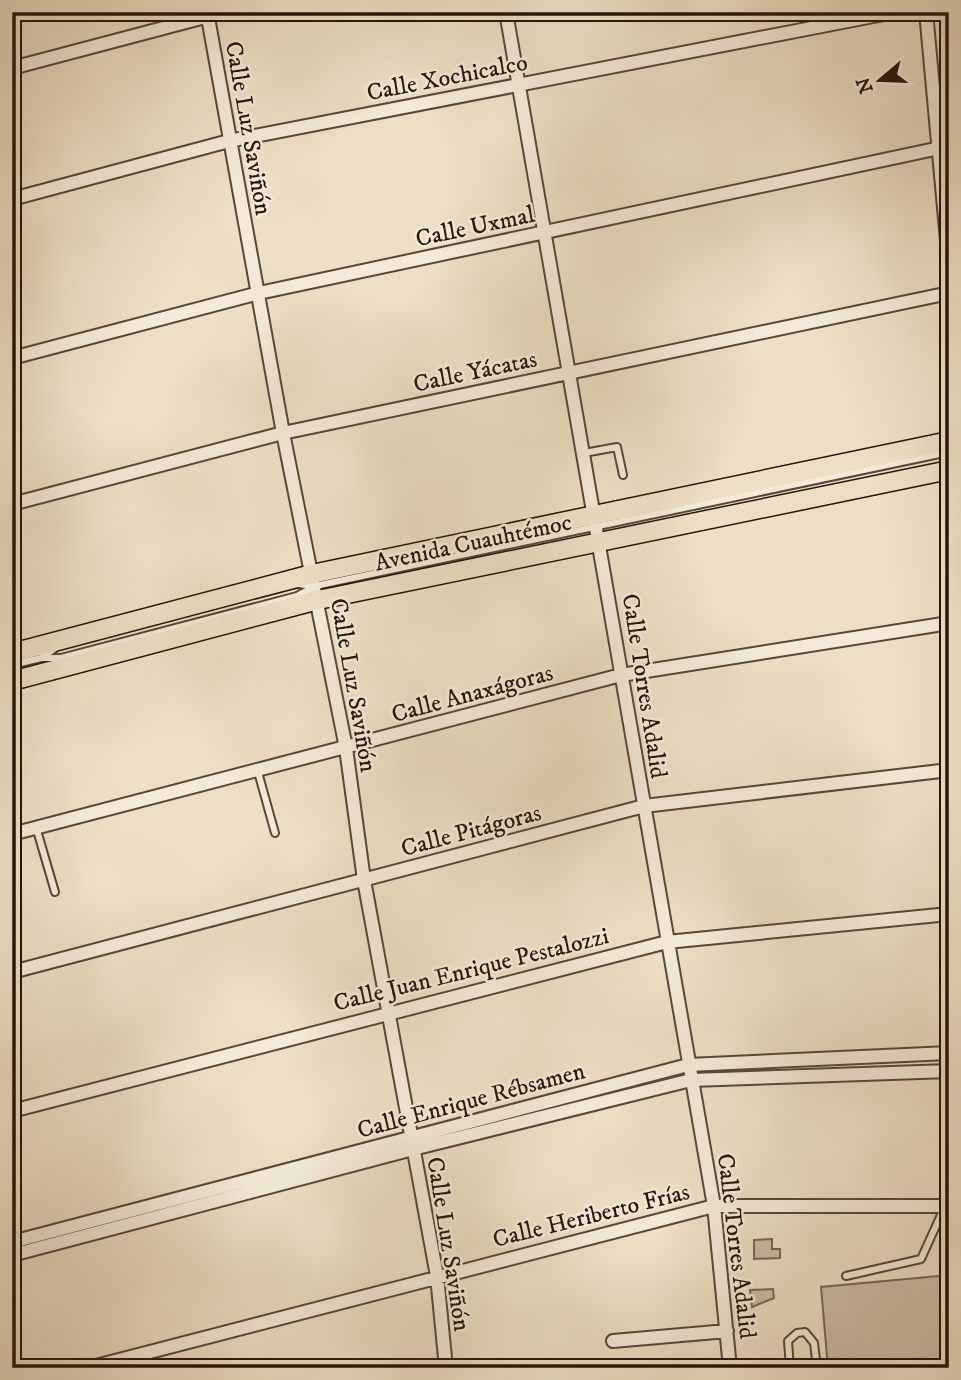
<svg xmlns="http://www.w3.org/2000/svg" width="961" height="1380" viewBox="0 0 961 1380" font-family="'IM FELL DW Pica',serif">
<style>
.green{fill:#cbbca5;stroke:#796858;stroke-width:2}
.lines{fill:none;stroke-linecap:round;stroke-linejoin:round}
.service-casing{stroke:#58473a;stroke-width:10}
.minor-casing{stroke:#58473a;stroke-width:16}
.primary-casing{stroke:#27140b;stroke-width:21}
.service{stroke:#f3ead9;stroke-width:6}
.minor{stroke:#f3ead9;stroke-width:12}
.primary{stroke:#eddfc5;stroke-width:18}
.labels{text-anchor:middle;stroke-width:5;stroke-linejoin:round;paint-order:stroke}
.street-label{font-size:24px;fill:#27140b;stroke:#f3ead9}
</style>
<rect width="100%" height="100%" fill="#eddfc5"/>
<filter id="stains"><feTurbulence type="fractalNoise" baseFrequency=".00286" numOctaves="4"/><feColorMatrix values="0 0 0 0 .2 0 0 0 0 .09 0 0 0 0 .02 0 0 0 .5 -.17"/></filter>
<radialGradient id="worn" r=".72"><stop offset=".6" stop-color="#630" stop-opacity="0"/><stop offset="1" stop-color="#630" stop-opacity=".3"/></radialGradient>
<path class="green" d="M772 1239V1249H780V1258L754 1259V1240Z
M949 1275V1368H828L821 1287Z
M773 1289 774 1298 752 1307 750 1290Z"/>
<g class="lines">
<defs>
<path id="service" d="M584 453 617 447 623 475
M297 584 315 586 949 452
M41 658 54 649
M12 665 41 658H61L297 596 314 587
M258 772 275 833
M36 827 55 892
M846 1276 921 1259 945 1206
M790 1368 788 1341 797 1333 805 1332 814 1343 817 1368"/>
<path id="minor" d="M207 12 283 433 346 748 364 880 437 1276 446 1368
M506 12 714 1206 730 1368
M926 12 949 262
M12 68 224 12
M12 199 229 141 894 12
M12 358 259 293 949 146
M12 504 283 433 949 293
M12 834 621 675 949 623
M12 972 644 806 949 770
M12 1111 667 942 949 914
M12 1242 688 1065 949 1053
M12 1255 413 1149 691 1080 949 1071
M613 1341 727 1331
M88 1368 714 1206H949"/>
<path id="primary" d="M12 653 312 574 949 441
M12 681 318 600 949 470"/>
</defs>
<use href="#service" class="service-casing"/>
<use href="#minor" class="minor-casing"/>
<use href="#primary" class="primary-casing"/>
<use href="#service" class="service"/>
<use href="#minor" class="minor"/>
<use href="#primary" class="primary"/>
</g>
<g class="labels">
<g class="street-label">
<text transform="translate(447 77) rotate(-11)" y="8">Calle Xochicalco</text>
<text transform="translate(249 128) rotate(80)" y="8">Calle Luz Saviñón</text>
<text transform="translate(475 226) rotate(-12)" y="8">Calle Uxmal</text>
<text transform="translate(475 371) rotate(-12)" y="8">Calle Yácatas</text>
<text transform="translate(473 542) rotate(-12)" y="8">Avenida Cuauhtémoc</text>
<text transform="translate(354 685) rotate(80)" y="8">Calle Luz Saviñón</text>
<text transform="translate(645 686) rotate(81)" y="8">Calle Torres Adalid</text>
<text transform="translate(472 693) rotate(-15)" y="8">Calle Anaxágoras</text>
<text transform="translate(471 830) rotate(-15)" y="8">Calle Pitágoras</text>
<text transform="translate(471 969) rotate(-14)" y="8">Calle Juan Enrique Pestalozzi</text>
<text transform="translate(471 1100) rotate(-15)" y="8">Calle Enrique Rébsamen</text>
<text transform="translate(591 1215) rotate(-14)" y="8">Calle Heriberto Frías</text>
<text transform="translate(449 1244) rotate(81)" y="8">Calle Luz Saviñón</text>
<text transform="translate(737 1246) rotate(83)" y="8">Calle Torres Adalid</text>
</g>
</g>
<rect width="961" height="1380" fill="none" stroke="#eddfc5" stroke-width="42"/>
<rect x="14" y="14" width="933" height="1352" fill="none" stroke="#27140b" stroke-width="3.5"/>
<rect x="21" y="21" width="919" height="1338" fill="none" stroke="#27140b" stroke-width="2"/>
<g transform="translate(880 80) rotate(251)" stroke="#f3ead9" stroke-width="5" paint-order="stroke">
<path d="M0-5L12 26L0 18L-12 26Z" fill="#27140b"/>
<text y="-10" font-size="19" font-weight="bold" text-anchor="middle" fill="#27140b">N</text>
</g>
<rect width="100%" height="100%" filter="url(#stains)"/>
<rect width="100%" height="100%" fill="url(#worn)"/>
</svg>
